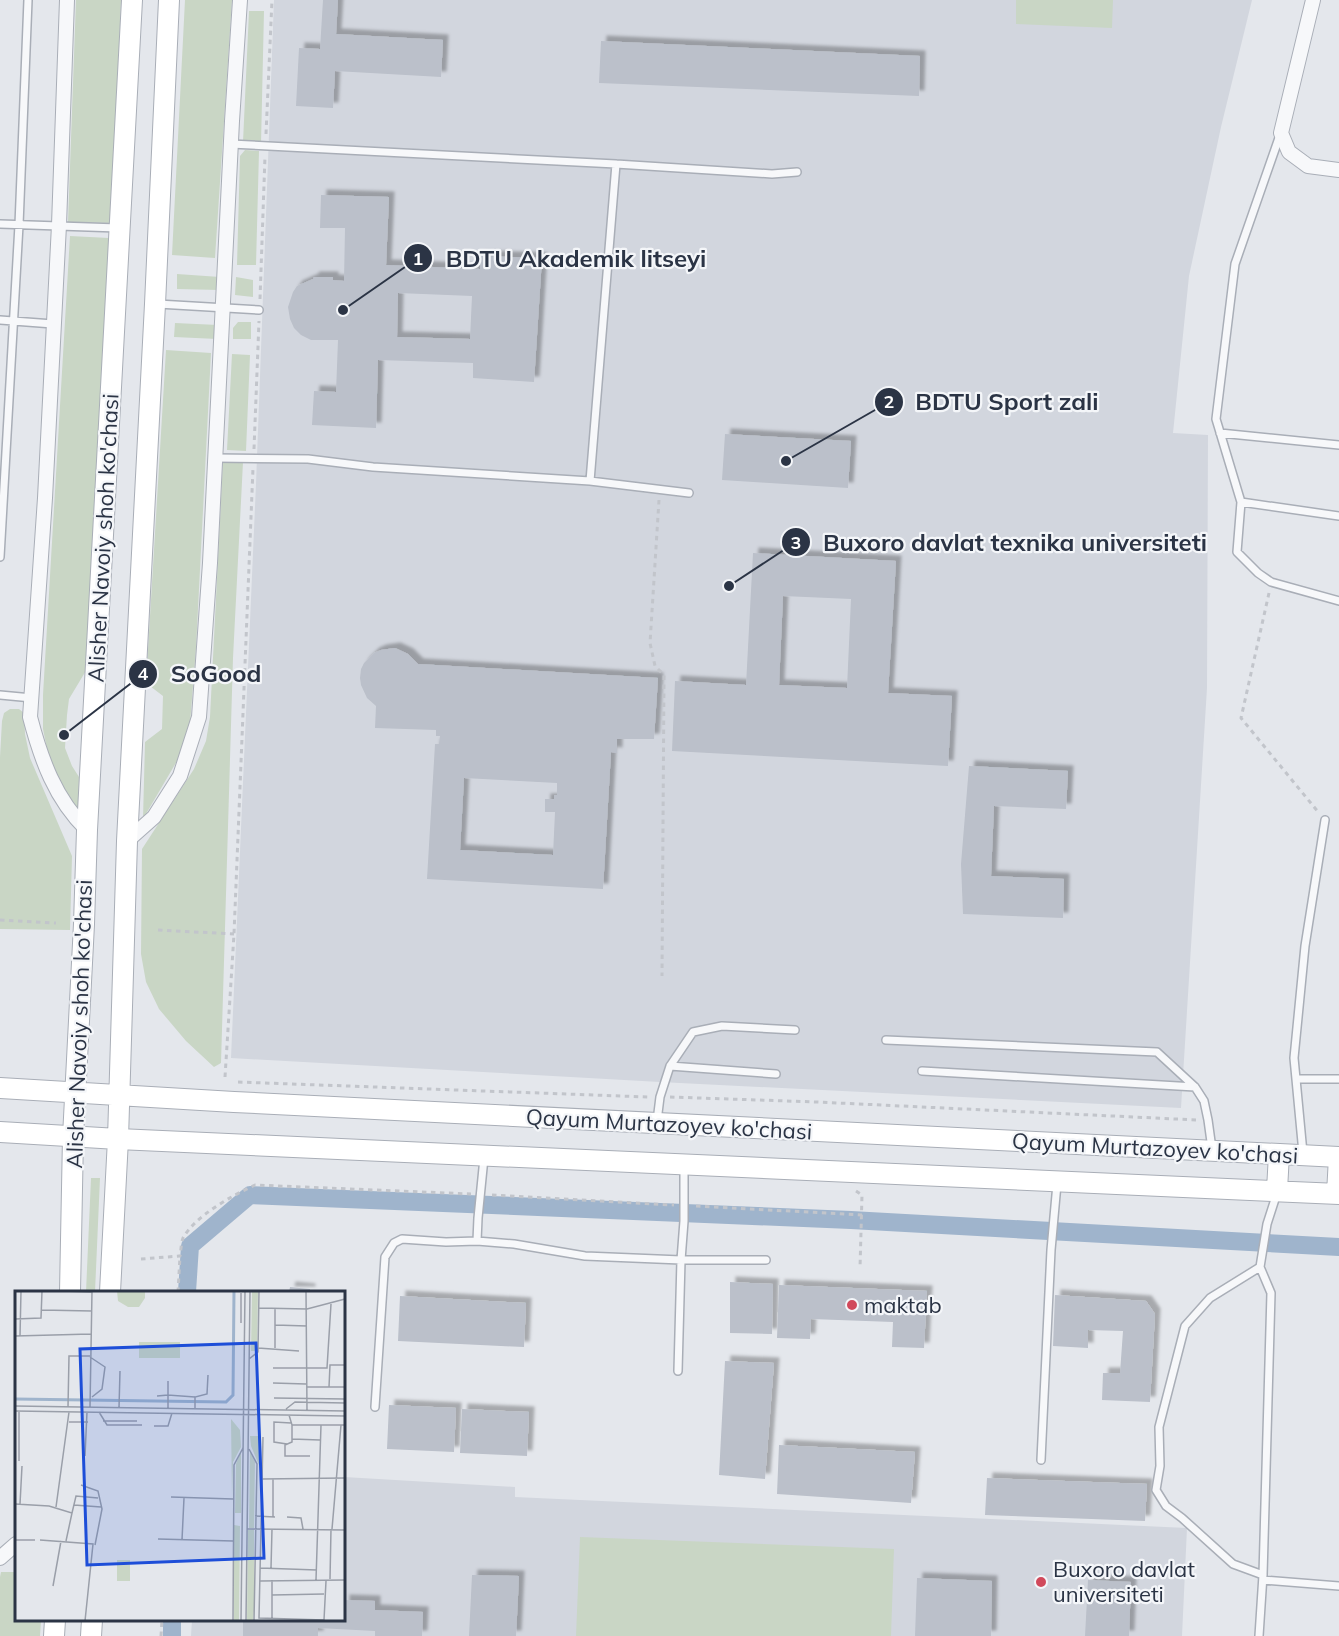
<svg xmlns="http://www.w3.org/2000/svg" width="1339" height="1636" viewBox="0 0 1339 1636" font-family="Mulish,sans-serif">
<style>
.built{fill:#d2d6de}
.green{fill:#c9d6c5}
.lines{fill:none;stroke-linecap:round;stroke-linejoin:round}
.canal{stroke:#9fb4cc;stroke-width:18}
.building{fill:#bbc0ca;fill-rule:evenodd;filter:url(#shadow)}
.lane-casing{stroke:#a9aeb7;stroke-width:10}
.street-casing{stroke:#a9aeb7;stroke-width:16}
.secondary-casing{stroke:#a9aeb7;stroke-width:22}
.path{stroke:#c2c5cb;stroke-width:3;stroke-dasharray:4.5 4.5;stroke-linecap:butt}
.lane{stroke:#f7f8fa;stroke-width:7}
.street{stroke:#f7f8fa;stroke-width:14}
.secondary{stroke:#fff;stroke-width:20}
.poi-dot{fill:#d1495b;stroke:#f4f6f9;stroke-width:2}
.labels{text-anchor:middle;stroke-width:4.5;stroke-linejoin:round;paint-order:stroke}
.street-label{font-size:22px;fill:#2b3445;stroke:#f4f6f9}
.poi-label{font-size:22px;fill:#2b3445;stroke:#f4f6f9;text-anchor:start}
.inset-river{fill:none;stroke:#9fb4cc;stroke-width:3}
.inset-road{fill:none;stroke:#9a9fa9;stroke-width:1.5}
.view{fill:#1d4ed8;fill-opacity:0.15;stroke:#1d4ed8;stroke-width:3}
.inset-edge{fill:none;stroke:#2b3445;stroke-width:3}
.leader{fill:none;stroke:#2b3445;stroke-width:2}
.callout-dot{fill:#2b3445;stroke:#f4f6f9;stroke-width:2}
.mark-label{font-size:18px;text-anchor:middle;font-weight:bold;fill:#fff}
.callout-label{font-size:24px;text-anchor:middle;font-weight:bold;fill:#2b3445;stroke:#f4f6f9;stroke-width:4.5;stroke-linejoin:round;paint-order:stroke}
</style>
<defs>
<filter id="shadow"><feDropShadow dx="5.5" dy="-5.5" stdDeviation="1.5" flood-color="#0004"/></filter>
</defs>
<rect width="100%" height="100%" fill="#e4e7ec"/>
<path class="built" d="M274 0H1252L1221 127 1189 276 1173 433 1208 435 1207 688 1181 1108 660 1082 231 1058 256 484Z
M344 1477 515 1487V1497L1187 1528 1182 1636H191L192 1620H344Z"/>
<path class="green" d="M76 0H121L112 223 68 222Z
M185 0H232L215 258 172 255Z
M1016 0H1113L1112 28 1016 24Z
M249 11H264L261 144 243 142Z
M245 150 259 151 256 265H237L240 156Z
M70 236 109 238 87 669 69 699 67 715 65 748 72 766 79 777 78 810 61 788 49 759 43 729V695Z
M177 274 220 277 219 290 177 289Z
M236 277 253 280V297L235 295Z
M238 322H251V339H233V328Z
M175 323 218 325 217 339 174 337Z
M166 350 211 353 196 648 190 724 177 761 143 819 145 742 162 729 163 696 146 683Z
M232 354 250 355 246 451 227 450Z
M223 460 243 462 233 658 221 1063 214 1067 186 1041 159 1009 146 982 141 954 142 849 194 769 206 741 210 717Z
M10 709H19L24 713 25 734 30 758 72 856 70 930 0 929V757L2 721 4 713Z
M91 1178H100L95 1292H86Z
M580 1537 894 1549 891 1636H576Z
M1 1572H16V1620H41L40 1636H0V1577Z"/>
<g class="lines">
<path class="canal" d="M187 1292 190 1246 250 1195 851 1220 1339 1247
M172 1636V1620"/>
</g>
<path class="building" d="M323 0H338L336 34 443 40 441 77 335 71 333 108 296 106 299 48 320 49Z
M601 41 920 56 919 96 599 83Z
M321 195 389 197 386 265 480 269V256L542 258 534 382 473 378V363L378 360 376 428 312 425 314 391 336 392 338 340H311L301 335 294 328 290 319 288 307 293 292 297 286 313 279 314 277H333V280L344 281 345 228H320ZM398 293 472 296 470 339 397 337Z
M725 434 851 441 848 488 722 480Z
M753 553 896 561 888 693 952 696 948 766 672 751 675 681 746 685ZM783 596 851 599 847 688 779 685Z
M395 648 408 654 418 664 658 678 654 739H617V753L611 752 603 889 427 879 435 744H439L440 736H436V730L375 728 376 706 367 698 361 685 360 678 361 669 364 663 374 653 381 650ZM464 778 557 783V795H554V799H545V812H555L553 855 460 850Z
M969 766 1068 771 1066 809 994 806 991 876 1064 879 1063 918 963 914 961 864Z
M730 1282 773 1284 772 1334 730 1333Z
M779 1285 927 1291 924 1348 892 1347 893 1322 811 1319 810 1339 777 1338Z
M290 1287 310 1289V1292H289Z
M1055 1295 1146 1301 1155 1314 1150 1402 1102 1400 1103 1373H1120L1123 1331 1088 1330V1348L1053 1346Z
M400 1296 526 1303 524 1347 398 1341Z
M725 1361 774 1363 765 1479 719 1475Z
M389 1405 456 1408 454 1452 387 1449Z
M462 1409 529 1412 527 1456 460 1453Z
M779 1445 915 1452 911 1503 777 1494Z
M987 1478 1147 1484 1145 1521 985 1515Z
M472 1575 519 1576 516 1636H469Z
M917 1578 992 1581 991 1636H915Z
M1088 1580 1131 1582 1129 1636H1085Z
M344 1600 375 1601V1610L423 1612 422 1636H375V1631L318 1628V1636H243V1620H344Z"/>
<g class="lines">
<defs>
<path id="lane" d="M1280 135 1235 264 1216 419 1241 502 1237 552 1258 573 1271 582 1339 601
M231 144 616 164 772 174 797 172
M0 224 118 228
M158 304 259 310
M0 320 53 324
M1220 433 1339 445
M216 458 308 459 373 467 590 481 689 493
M590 481 616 164
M1241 502 1339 516
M0 557 19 225 28 0
M0 695 32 698
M886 1040 1157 1052 1195 1087 1204 1101 1208 1120 1212 1149
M670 1066 776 1074
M922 1071 1195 1087
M1296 1079H1339
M657 1121 660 1097 670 1066 693 1032 722 1026 795 1030
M1303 1153 1294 1058 1305 946 1325 820
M477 1241 514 1244 585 1256 681 1260 684 1221V1168
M1260 1267 1210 1298 1185 1326 1159 1427 1160 1466 1156 1490 1166 1506 1182 1518 1233 1564 1263 1575
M678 1371 681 1260H766
M375 1407 385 1257 394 1243 402 1239 446 1242 477 1241 478 1218 484 1158
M1041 1460 1051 1250 1057 1184
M1263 1580 1339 1586
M1259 1636 1263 1575 1271 1293 1260 1267 1267 1224 1277 1193"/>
<path id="street" d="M67 0 59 225 45 498 30 717C41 759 55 799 87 830
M1313 0 1281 133 1289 152 1308 166 1339 170
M127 841 154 817 180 776 199 717 210 563 232 121 240 0
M0 1558 16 1544"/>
<path id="secondary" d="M0 1088 234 1102 1339 1157
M0 1132 118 1139 1339 1194
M1277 1190 1279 1154
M1337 1194 1339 1157
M70 1292 73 1137 84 924 87 830 132 0
M110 1292 118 1139 127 841 155 304 169 0
M54 1636 55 1620
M91 1636 92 1620"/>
</defs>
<use href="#lane" class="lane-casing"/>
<use href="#street" class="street-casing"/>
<use href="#secondary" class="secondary-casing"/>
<path class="path" d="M266 134 272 0
M260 299 265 156
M254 449 259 321
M659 500 650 643 655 666 664 675 662 976
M1269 593 1241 718 1319 813
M0 920 56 923
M158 930 234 934
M225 1077 234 934 253 468
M238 1082 648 1097
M670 1097 817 1102 1197 1120
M856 1191 862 1195 860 1268
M492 1195 674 1205
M696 1206 862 1215
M141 1259 180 1256C181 1251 181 1243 183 1238 195 1216 233 1195 255 1185L471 1194
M178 1292 180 1256
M161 1636 162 1620"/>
<use href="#lane" class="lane"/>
<use href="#street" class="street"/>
<use href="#secondary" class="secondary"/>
</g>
<g class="poi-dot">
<circle cx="852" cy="1305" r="6"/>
<circle cx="1041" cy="1582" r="6"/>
</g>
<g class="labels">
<g class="street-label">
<text transform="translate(103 538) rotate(-87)" y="8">Alisher Navoiy shoh ko'chasi</text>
<text transform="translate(79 1024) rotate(-88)" y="8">Alisher Navoiy shoh ko'chasi</text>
<text transform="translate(669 1124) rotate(3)" y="8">Qayum Murtazoyev ko'chasi</text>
<text transform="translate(1155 1148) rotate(3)" y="8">Qayum Murtazoyev ko'chasi</text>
</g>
<g class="poi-label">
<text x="864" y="1313">maktab</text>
<text x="1053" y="1577">Buxoro davlat<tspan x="1053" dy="25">universiteti</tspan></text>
</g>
</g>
<g transform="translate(15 1291)">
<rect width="330" height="330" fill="#e4e7ec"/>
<path d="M102 0H130V7L124 16H113L103 10ZM237 0H243L242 60H236ZM124 51H165V67H124ZM216 128 225 139 226 156 218 171 217 208ZM235 145H246L244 174 236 155ZM226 160V222H220L221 173ZM235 161 240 171 239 237H234ZM219 234 225 235 224 330H219ZM239 238V319L238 330H232L233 239ZM102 269H115V290H102Z" fill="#c9d6c5"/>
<path class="inset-river" d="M0 108 211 111 218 104 219 0"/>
<path class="inset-road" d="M47 0 77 1M291 0 292 120M226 2V32M244 17 292 18 330 8M26 19 77 20M0 28 26 27 27 0M260 34 292 35M0 45 76 43M5 45 6 0M243 57 284 60M260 57V17M75 66 90 76 87 98 77 106M234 68 243 61 244 0M258 77H312L316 13M258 92 291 93M292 96H330M314 96 315 74H330M142 105 153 104V90M259 107 330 108M0 115 330 120M53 116 54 65H75M75 116 77 0M104 117 105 80M153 117V104L180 106M180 117V106L192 103 193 84M271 118 280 111 330 112M0 120 330 125M84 121 92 134H127M274 124 277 134H330M88 130H122M54 131H73M277 134V151L270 154V165H295M139 135H153L157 122M248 146 244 327 309 329 311 290M277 148 305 149M272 153 259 151V131L276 132M234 158 242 173 239 330M70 165 72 121M4 170V120M247 188 330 187M66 194 83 200 87 218 80 254M156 206 218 208M0 213 34 215 57 222 51 250M5 213 7 175M59 214 86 216M41 216 54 121M57 222 61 205 83 207M240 225 260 226M258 226V188M272 226 286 227 288 238M232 238 330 239M317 238 326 134M143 248 218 250M0 249H20M25 249 78 253 70 330M167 249 169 207M245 277 302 279M256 277 257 238M315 288 316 238M257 289V327M301 289 306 134M245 290 330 289M38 295 46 250M257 304 309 303M218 330 219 174 228 157M226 330 230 0M231 330 235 0"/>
<path class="view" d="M241 52 249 267 72 274 65 58Z"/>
<rect width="330" height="330" class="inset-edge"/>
</g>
<path class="leader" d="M343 310L418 258M786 461L889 402M729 586L796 542M64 735L143 674"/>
<g class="callout-dot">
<circle cx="343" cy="310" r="6"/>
<circle cx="786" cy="461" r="6"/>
<circle cx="729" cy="586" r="6"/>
<circle cx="64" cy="735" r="6"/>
<circle cx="418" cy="258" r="15"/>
<circle cx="889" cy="402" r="15"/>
<circle cx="796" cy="542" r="15"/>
<circle cx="143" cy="674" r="15"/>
</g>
<g class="mark-label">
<text x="418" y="265">1</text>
<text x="889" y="408">2</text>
<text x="796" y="549">3</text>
<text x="143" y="680">4</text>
</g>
<g class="callout-label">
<text x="576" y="267">BDTU Akademik litseyi</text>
<text x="1007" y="410">BDTU Sport zali</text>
<text x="1015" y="551">Buxoro davlat texnika universiteti</text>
<text x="216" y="682">SoGood</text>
</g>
</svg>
